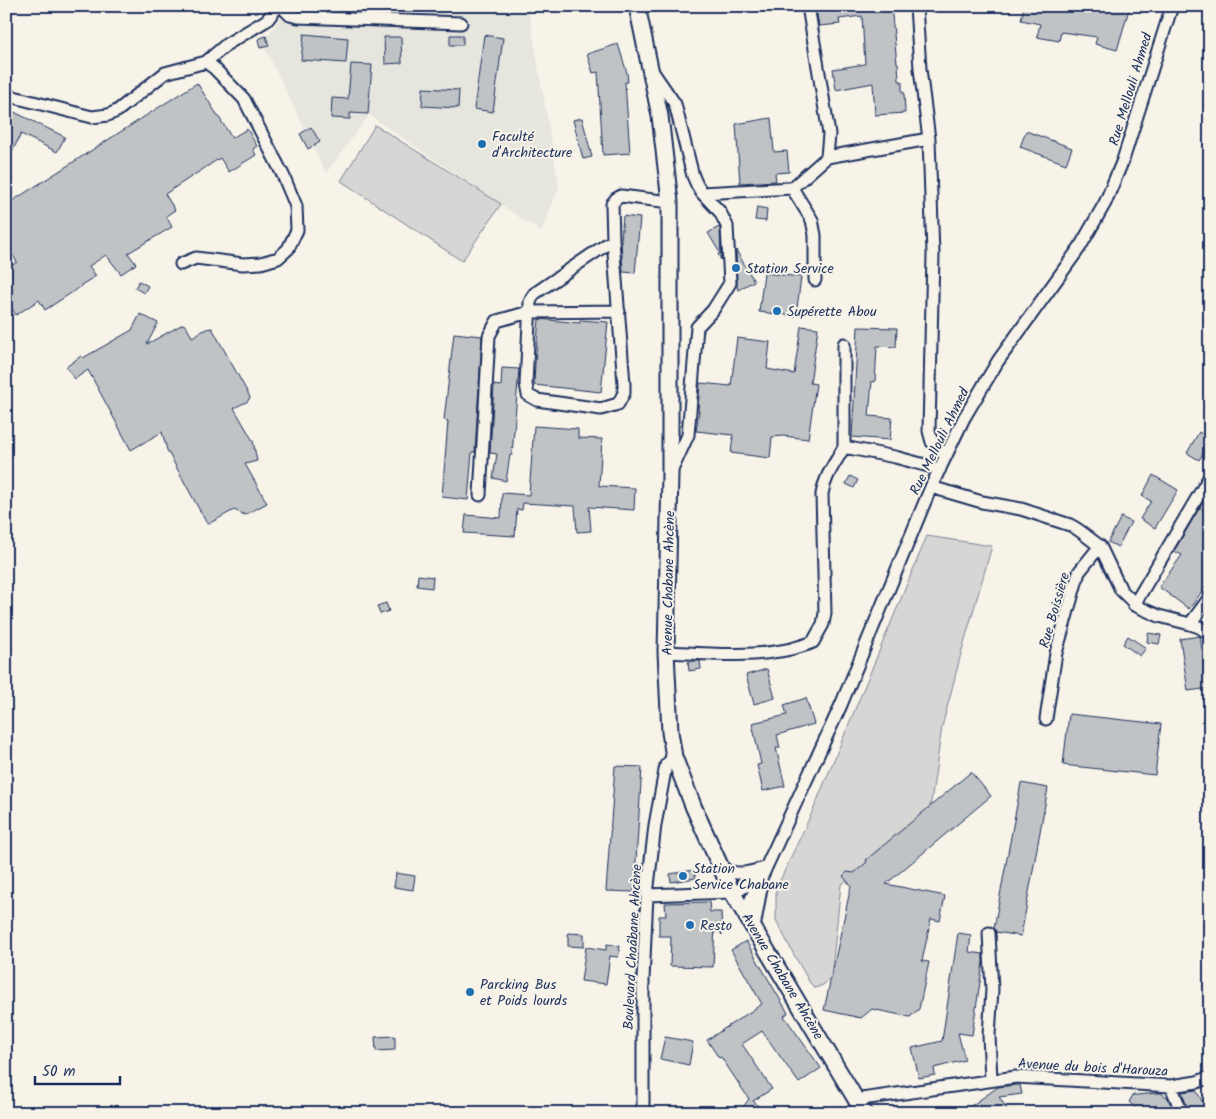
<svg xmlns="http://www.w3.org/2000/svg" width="1216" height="1119" viewBox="0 0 1216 1119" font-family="Kalam,sans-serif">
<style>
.built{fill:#e6e5de}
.green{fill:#d7d6d4;stroke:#798299}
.building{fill:#c0c3c5;stroke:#1b2f5e}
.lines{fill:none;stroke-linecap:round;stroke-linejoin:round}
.minor-casing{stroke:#1b2f5e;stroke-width:15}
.major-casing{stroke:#1b2f5e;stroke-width:19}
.minor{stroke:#f7f3e8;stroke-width:11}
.major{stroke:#f7f3e8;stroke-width:15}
.poi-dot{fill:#1f6fb2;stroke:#f7f3e8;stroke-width:2}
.labels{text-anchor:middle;stroke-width:4;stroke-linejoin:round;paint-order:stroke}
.street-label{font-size:14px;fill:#1b2f5e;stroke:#f7f3e8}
.poi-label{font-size:14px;fill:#1b2f5e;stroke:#f7f3e8;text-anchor:start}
</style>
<rect width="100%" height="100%" fill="#f7f3e8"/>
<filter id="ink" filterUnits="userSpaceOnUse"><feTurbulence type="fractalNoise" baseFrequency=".02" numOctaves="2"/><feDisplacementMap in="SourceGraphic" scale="10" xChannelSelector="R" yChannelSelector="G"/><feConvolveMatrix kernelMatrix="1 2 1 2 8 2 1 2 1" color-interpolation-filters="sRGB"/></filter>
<g filter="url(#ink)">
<path class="built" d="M288 6H528L559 187 541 232 369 115 326 173 261 40 271 32Z"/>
<path class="green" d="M375 125 501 204 462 261 341 181Z
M927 536 992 546 962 650 942 727 930 809 841 885 831 978 823 985 815 988 810 983 793 953 776 920V889L814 808Z"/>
<path class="building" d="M836 6H891L897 63H898L899 81H902V92H904L905 113 875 115 873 83 836 90 833 69 865 64 862 16 839 19 840 24 819 26 816 9Z
M1024 6H1130L1117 50 1095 44 1097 37 1061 32 1059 41 1037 37 1040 24 1021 20Z
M304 34 348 38 346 63 301 60Z
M450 35H463V45H450Z
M484 35 503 38 493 112 474 109Z
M266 36 269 46 260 48 258 39Z
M384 37H401L402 63 385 64Z
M618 44 627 73 628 82H625L630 153 603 155 598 72 593 73 587 54Z
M351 64 372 65 368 114 350 113V119L331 118 332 98 348 99Z
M197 83 232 138 247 129 257 146 253 149 256 155 229 172 220 158 165 194 175 210 166 216 172 227 128 253 136 264 121 274 106 255 89 266 96 276 81 285 82 286 45 310 39 300 16 315 6 299V278L12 275 8 268 17 262 6 245V205Z
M423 88 459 90 458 108 422 106Z
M6 108 65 137 57 152 21 134 6 164Z
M582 118 592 157 583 159 573 120Z
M771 118 774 152 787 151 789 172 775 173 776 181 740 183 736 124Z
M311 127 320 142 308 149 300 134Z
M1026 131 1072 148 1066 164 1020 147Z
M757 207 767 209 766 221 755 220Z
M623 216 640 218 635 273 623 272 621 240Z
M719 227 720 228 721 260 718 254 720 253 708 233Z
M736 250 754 281 738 290 737 286V283Z
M764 273 801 277 796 316 759 312Z
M139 281 148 286 144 293 135 288Z
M140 314 158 323 147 344 183 324 186 326 192 337 206 329 212 328 250 397 248 401 234 408 253 441 257 461 245 464 267 503 245 515 234 510 210 523 206 522 167 450 162 432 131 450 88 370 75 379 66 367 81 356 83 358 132 330Z
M539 319 580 323V320L608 322 601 392 534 385 535 363Z
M801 326 818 328 810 383 816 384 808 439 783 436 772 437 770 458 731 453 733 435 696 431 699 411H698L700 383 731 386 737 338 770 342 767 369 794 374Z
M858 327 897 328 896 347 877 346 875 382 872 381 869 416 892 418 890 440 852 437Z
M454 333 482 336 475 452H472L468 500 442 497 448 421 444 420Z
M502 368 519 369 512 455H510L506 481 493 478 497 454 490 453 494 385 501 386Z
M534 426 578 429V438L602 439 599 486 635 488 634 510 589 507 591 531 577 532 575 506 523 503 522 510 517 509 515 536 464 533 466 515 501 518 502 493 529 495Z
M1199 432 1210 439V441L1199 460 1187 453Z
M1153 475 1178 490 1155 528 1140 519 1151 501 1142 496Z
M850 476 858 480 854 488 846 484Z
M1200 507 1210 515V581L1189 609 1159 587 1182 555 1174 551Z
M1121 517 1131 522 1118 547 1108 542Z
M418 575 433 577 432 588 417 586Z
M386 603 389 611 380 614 377 606Z
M1148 633 1161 635 1159 644 1147 642Z
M1128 636 1146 648 1140 656 1123 644Z
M1200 636 1205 670 1210 669V688L1188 691 1180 639Z
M694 661H700L701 669 689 671 688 662Z
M767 669 775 698 754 704 746 675Z
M806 698 814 724 777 735 780 748H776L785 786 763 791 757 765 761 764 752 723 787 715 784 705Z
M1069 714 1161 724 1155 775 1063 765Z
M615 766 642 767 634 892 606 891Z
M971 772 991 796 886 884 945 896 940 921 931 919 922 961 929 962 919 1009 910 1017 872 1009 861 1018 824 1010 851 886 843 876 847 872 854 873 867 862 866 860Z
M1021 783 1048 788 1021 936 996 932 994 928Z
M694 870 696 878 671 882 670 874Z
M396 873 415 876 413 890 394 887Z
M709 902 710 912H721L722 935 715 924 713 967 670 966 671 936H659V916H666L665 903Z
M568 933 584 934V947L568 946Z
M958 933 971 935 969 952 983 954V962L972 1035 958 1033 965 1060 934 1068 935 1075 919 1078 912 1048 942 1041Z
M746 941 788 1013 784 1016 821 1068 799 1083 762 1031 742 1044 772 1089 753 1101 766 1113H749L743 1107 749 1099 721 1057 719 1058 707 1040 762 1004 731 950Z
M607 944 620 946 618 957 610 956 606 984 581 981 586 947 606 950Z
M395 1036V1050L376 1051 375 1037Z
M665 1037 693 1042 689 1065 660 1059Z
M1016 1085H1020L1022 1094 999 1097 1010 1113H961L998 1087Z
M1209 1087H1210V1113H1189L1182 1092 1196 1090 1203 1103Z
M1157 1093H1161L1168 1098 1172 1108 1167 1113H1141L1129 1102 1133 1095H1137Z"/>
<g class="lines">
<defs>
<path id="minor" d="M281 6 290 15 298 17 461 23
M916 6 920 69 929 139 933 254 929 431 932 442 946 456
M653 72 675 104 693 176 697 185 702 193 720 212 727 226 730 283 713 310 697 327 688 435 672 470
M6 95 92 117 108 115 117 111 165 73 206 62
M827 157 929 139
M792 188 812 220 815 235V280
M702 193 792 188 827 157 829 134 808 6
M613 240 624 384V393L618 404 601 409 537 400 528 395 526 384 530 302 534 294Z
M613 240 612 204 616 199 621 196 670 202
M181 264 196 258 243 264 261 263 278 258 288 249 297 230 296 206 283 175 244 99 214 68 206 62 227 44 267 20 278 6
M844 447V344
M931 487 982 502 1021 509 1070 525C1081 530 1089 539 1100 546L1079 572 1056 653 1046 719
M480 495 489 336 497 321 529 312 619 311
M1100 546 1121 590 1134 603V605L1159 616 1190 624 1199 627 1210 634
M1134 605 1210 476
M1190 624 1210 597
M666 652C707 654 750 658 791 649 798 647 806 645 813 642L823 624 825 613 822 494C825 475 835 464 844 447L895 457 940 469
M721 869C741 876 746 873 765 868
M647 895 732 892 738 891 763 874
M746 915 751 899 763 874 841 705 931 487 964 418 998 361 1080 247 1105 203 1123 160 1172 6
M754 928 761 888
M989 933 992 990 989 1035 991 1080
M1171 1086 1182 1113
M855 1100 1016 1077 1171 1086 1197 1082 1210 1077
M643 1113V980L647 895 655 825 666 765 674 757"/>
<path id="major" d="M637 6 660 116 670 202V474L666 652 670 732 674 757 694 808 732 892 864 1113"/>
</defs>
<use href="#minor" class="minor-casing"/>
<use href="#major" class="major-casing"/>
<use href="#minor" class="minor"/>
<use href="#major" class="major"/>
</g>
</g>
<g class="poi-dot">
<circle cx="482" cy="144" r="5"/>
<circle cx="736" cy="268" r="5"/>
<circle cx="777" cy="311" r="5"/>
<circle cx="683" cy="876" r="5"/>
<circle cx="690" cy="925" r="5"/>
<circle cx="470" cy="992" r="5"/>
</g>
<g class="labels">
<g class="street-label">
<text transform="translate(1130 89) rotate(-73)" y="5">Rue Mellouli Ahmed</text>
<text transform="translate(939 441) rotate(-64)" y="5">Rue Mellouli Ahmed</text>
<text transform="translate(668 583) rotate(-89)" y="5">Avenue Chabane Ahcène</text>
<text transform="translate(1054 610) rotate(-74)" y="5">Rue Boissière</text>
<text transform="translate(632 947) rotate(-87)" y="5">Boulevard Chaâbane Ahcène</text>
<text transform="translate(783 976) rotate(59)" y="5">Avenue Chabane Ahcène</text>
<text transform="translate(1093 1067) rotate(3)" y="5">Avenue du bois d'Harouza</text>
</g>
<g class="poi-label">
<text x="492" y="141">Faculté<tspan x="492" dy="16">d'Architecture</tspan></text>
<text x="746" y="273">Station Service</text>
<text x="787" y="316">Supérette Abou</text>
<text x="693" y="873">Station<tspan x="693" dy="16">Service Chabane</tspan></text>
<text x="700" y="930">Resto</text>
<text x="480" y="989">Parcking Bus<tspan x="480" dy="16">et Poids lourds</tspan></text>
</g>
</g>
<rect width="1216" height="1119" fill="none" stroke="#f7f3e8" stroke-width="25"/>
<rect x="12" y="12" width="1191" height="1094" fill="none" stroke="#1b2f5e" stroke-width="2" filter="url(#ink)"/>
<path d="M35 1076v8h85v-8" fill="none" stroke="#1b2f5e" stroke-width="2.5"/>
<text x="42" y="1076" font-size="15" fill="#1b2f5e" stroke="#f7f3e8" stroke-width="4" paint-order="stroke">50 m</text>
</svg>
